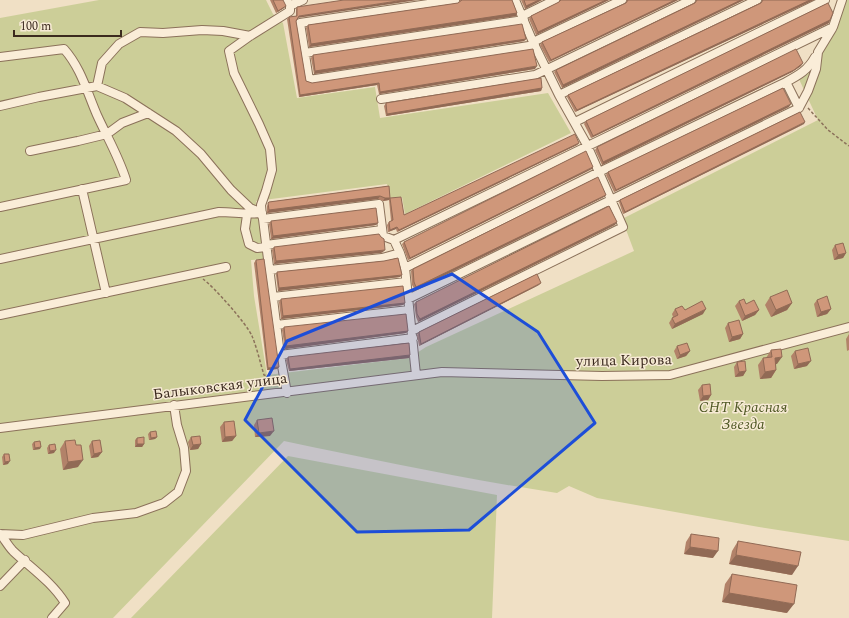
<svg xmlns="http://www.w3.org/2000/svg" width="849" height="618" viewBox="0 0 849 618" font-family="Spectral,serif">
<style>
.green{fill:#ccce98}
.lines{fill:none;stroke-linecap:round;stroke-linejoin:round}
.minor-casing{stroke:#8b715a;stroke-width:10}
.path{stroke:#8b715a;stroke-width:1.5;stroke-dasharray:3 2;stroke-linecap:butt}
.minor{stroke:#faedd8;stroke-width:8}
.wall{fill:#b28269}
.shaded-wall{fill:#916a55}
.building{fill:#cf977a;stroke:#916a55}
.marked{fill:#1d4ed8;fill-opacity:0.2;stroke:#1d4ed8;stroke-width:3;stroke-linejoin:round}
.labels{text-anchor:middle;stroke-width:3;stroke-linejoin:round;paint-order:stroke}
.street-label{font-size:15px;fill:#3b2a1e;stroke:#f7ead5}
.park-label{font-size:15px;font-style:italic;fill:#4f5824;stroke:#f7ead5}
</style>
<rect width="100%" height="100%" fill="#f0e0c5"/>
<path class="green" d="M99 0H266L273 14 283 23 297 98 375 87 380 118 548 93 571 133 405 214 402 197 390 198 387 184 256 201 265 259 251 260 254 296 267 375 409 358 426 347 634 251 622 219 818 120 798 77 836 30 845 0H849V541L759 527 597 498 569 486 557 493C465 479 375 460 284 441L113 618H0V18Z
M288 456 497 495 492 618H131Z"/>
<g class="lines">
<defs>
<path id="minor" d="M286 0 290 5 294 4 303 0
M455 0 300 23 309 80 535 45
M522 16 555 0
M533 42 622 0
M305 53 524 20
M0 57 64 49C81 68 87 92 97 115 107 137 119 157 126 180L0 207
M786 82C799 75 808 70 815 57
M97 86 102 63 119 44 140 32 163 33 202 30 223 31 250 36
M559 95 757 0
M381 99 535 75 691 0
M0 106 39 97 97 86 125 98 176 131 201 154 231 190 250 208 262 213
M799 108 808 91 816 69 818 52 832 29
M575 122 825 0
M30 151 78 141 107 134 122 123 148 113
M82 189 106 293
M247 215 245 229 249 244 257 248 266 247
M262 216 261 205 266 191 272 170 270 149 259 124 234 73 229 51 250 36 290 11V5
M266 245 382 230
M0 259 219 212C234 212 246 215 260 213
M405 268 599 172 786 82 799 108 408 299
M269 270 382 258 400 253
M273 297 406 282
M0 315 226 267
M276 325 409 310
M412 331 623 227 587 145 559 95 533 42 515 0
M280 355 413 338
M416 375 405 268 400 253 394 240 833 27 842 0
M287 393 280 355 263 219 379 204 383 236 394 240
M0 428 442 372 602 376 670 375 849 327
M0 534 23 535 93 518 136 513 164 503 178 492 186 471 184 448 177 425 174 405
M0 534C4 538 8 546 13 551 31 568 52 582 65 603L52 618
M0 586 25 560"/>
</defs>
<use href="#minor" class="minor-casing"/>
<path class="path" d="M808 108 828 130 849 146
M203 279C213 286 247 324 252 336 257 348 260 362 264 375L277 379"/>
<use href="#minor" class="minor"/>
</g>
<path class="wall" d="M270 0H283L284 8 276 13Z
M460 0H512L517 13 516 16 309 47 306 28 308 25 458 3 460 1Z
M521 0H542L525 9Z
M560 0H609L536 35 529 19 531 16 559 2Z
M627 0H678L549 62 540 45 542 42 626 3Z
M696 0H744L562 88 554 72 556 70 696 2Z
M762 0H814L575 112 567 97 568 95 762 2Z
M297 7 298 18 296 21 306 81 312 83 535 69 379 94 377 85 299 97 287 19 289 17 296 16V9Z
M830 20 829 23 591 138 584 124 586 121Z
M526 39 524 41 314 74 311 58 313 55Z
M801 66 792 72 602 165 595 150 597 147Z
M542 88 541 91 386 116 384 106 386 103Z
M789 107 614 192 606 175 608 172Z
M804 124 623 214 619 202 620 200Z
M579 143 577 145 397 232 396 229 388 232 387 225 389 222 391 221 389 200 383 201 378 199 267 213V206L269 202 389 186 390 198 404 215Z
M592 169 408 260 402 244 404 242Z
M604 197 415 290 412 285 411 271 413 269Z
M271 221 376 225 271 239 269 224Z
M615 225 418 322 416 317 414 304 416 302Z
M835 245 846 253 843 258 834 260 832 250Z
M274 247 383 252 274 264 272 250Z
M256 260 279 367 277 369 267 370 254 263Z
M384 261 400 277 278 291 276 275 277 272Z
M539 285 419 346 417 335 419 332Z
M770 297 792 303 787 310 771 317 765 305Z
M281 299 405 303 403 305 281 319 279 302Z
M817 300 831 309 827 314 817 317 814 304Z
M739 301 746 304 759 310 755 315 742 321 735 306Z
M675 309 685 310 703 314 672 329 669 323 672 318 673 317 672 314Z
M728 323 743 334 740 339 729 342 725 328Z
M284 327 408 331 406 333 285 349 282 330Z
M849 334V350L847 351 846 339Z
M677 346 690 351 686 356 677 359 674 351Z
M771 350 777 364H776V370L771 378 760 379 758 365 763 358H766Z
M795 351 807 366 794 369 791 356Z
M410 355 409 358 289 371 286 360 288 357Z
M737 362 746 371 743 376 735 377 734 367Z
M702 385 711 395 708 400 700 401 698 390Z
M257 420 270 436 255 437 254 425Z
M224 422 236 436 232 441 222 442 220 427Z
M150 432 157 437 155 439 149 440 148 434Z
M191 437 201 444 198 449 190 450 188 442Z
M137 438 144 444 142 447H135V440Z
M65 441 78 467 63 470 60 449Z
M92 441 102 452 98 457 91 458 89 446Z
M34 442 40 449 33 450 32 444Z
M49 445 54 453 48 454 47 448Z
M4 454 8 464 3 465 2 457Z
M691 534 713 558 684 554 686 542Z
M738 541 792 575 729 564 732 551Z
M732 574 787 613 722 602 725 584Z"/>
<path class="shaded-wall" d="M404 0H418L297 18 299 16Z
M539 0H542L525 9 526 6Z
M606 0H609L536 35 538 32Z
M675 0H678L549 62 551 60Z
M741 0H744L562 88 563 85Z
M810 0H814L575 112 577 110Z
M286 6 284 8 276 13 278 11Z
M517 13 516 16 309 47 311 44Z
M830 20 829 23 591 138 593 136Z
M526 39 524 41 314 74 315 71Z
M803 63 801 66 792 72 602 165 603 162Z
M537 66 535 69 379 94 380 92Z
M379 83 377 85 299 97 300 95Z
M542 88 541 91 386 116 387 114Z
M791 104 789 107 614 192 616 190Z
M805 122 804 124 623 214 625 212Z
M579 143 577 145 397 232 399 230Z
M593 167 592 169 408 260 410 258Z
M606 195 604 197 415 290 416 287Z
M380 196 378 199 267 213 269 210Z
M385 198H390L389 200 383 201Z
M617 222 615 225 418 322 420 319Z
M378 223 376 225 271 239 273 236Z
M397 227 396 229 388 232 390 230Z
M385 250 383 252 381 253 274 264 276 261Z
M846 253 843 258 834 260 838 255Z
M402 275 400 277 278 291 279 288Z
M541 283 539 285 419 346 421 344Z
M405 303 403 305 281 319 283 316Z
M792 303 787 310 771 317 776 310Z
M706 309 703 314 672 329 675 324Z
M831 309 827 314 817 317 821 312Z
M759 310 755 315 742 321 745 316Z
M408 331 406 333 285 349 286 346Z
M743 334 740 339 729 342 732 337Z
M690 351 686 356 677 359 680 355Z
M410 355 409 358 289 371 290 369Z
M782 357 777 364 769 365 775 358Z
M811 361 807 366 794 369 798 364Z
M279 367 277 369 267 370 268 368Z
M776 370 771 378 760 379 765 372Z
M746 371 743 376 735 377 739 372Z
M711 395 708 400 700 401 703 396Z
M274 431 270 436 255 437 259 433Z
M236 436 232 441 222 442 225 437Z
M157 437 155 439 149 440 151 438Z
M137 444H144L142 447H135Z
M201 444 198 449 190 450 193 445Z
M41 447 40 449 33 450 35 448Z
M56 450 54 453 48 454 50 451Z
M102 452 98 457 91 458 94 454Z
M83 460 78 467 63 470 68 462Z
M10 461 8 464 3 465 5 462Z
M690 547 718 551 713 558 684 554Z
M736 555 798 566 792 575 729 564Z
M729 593 794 604 787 613 722 602Z"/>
<path class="building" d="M273 0H283L286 6 278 11Z
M344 0H404L299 16 296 21 306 81 312 83 533 49 537 66 380 92 379 83 300 95 289 17 297 16V7Z
M462 0H512L517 13 311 44 308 25 458 3Z
M524 0H539L526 6Z
M561 0H606L538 32 531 16 559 2Z
M628 0H675L551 60 542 42 626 3Z
M697 0H741L563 85 556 70 695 3Z
M763 0H810L577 110 568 95 761 3Z
M828 3 833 13 830 20 593 136 586 121Z
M522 24 526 39 315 71 313 55Z
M796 49 803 63 794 70 603 162 597 147Z
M541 78 542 88 387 114 386 103Z
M783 88 791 104 616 190 608 172Z
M800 112 805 122 625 212 620 200Z
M575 134 579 143 399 230 397 227 390 230 389 222 393 220 390 198 401 197 404 215Z
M586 151 593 167 410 258 404 242Z
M598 177 606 195 416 287 414 282 413 269Z
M389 186 390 198H385L380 196 269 210 268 203 269 202Z
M609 206 617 222 420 319 417 314 416 302Z
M376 208 378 223 273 236 271 221Z
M379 234 381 237 384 239 385 250 276 261 274 247Z
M843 243 846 253 838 255 835 245Z
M398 258 402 275 279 288 277 272 384 261Z
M264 259 279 367 268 368 256 260Z
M537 274 541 283 421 344 419 332Z
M403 286 405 303 283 316 281 299Z
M787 290 792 303 776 310 770 297Z
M827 296 831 309 821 312 817 300Z
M744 299 746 304 754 300 759 310 745 316 739 301Z
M702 301 706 309 675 324 672 318 678 315 675 309 682 306 685 310Z
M406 314 408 331 286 346 284 327Z
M739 320 743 334 732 337 728 323Z
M409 343 410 355 290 369 288 357Z
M687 343 690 351 680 355 677 346Z
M808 348 811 361 798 364 795 351Z
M781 349 782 357 775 358 776 370 765 372 763 358 772 357 771 350Z
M745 361 746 371 739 372 737 362Z
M710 384 711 395 703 396 702 385Z
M272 418 274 431 259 433 257 420Z
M234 421 236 436 225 437 224 422Z
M156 431 157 437 151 438 150 432Z
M200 436 201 444 193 445 191 437Z
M144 437V444H137V438Z
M75 440 76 445H81L83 460 68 462 65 441Z
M100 440 102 452 94 454 92 441Z
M40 441 41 447 35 448 34 442Z
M55 444 56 450 50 451 49 445Z
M4 454H9L10 461 5 462Z
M691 534 719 538 718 551 690 547Z
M738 541 801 552 798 566 736 555Z
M732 574 797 585 794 604 729 593Z"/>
<path class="marked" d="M452 274 538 332 595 423 469 530 357 532 245 420 287 341Z"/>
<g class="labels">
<g class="street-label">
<text transform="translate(624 360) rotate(-1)" y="5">улица Кирова</text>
<text transform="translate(220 386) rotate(-7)" y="5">Балыковская улица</text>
</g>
<g class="park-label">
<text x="743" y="412">СНТ Красная<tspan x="743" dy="17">Звезда</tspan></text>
</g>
</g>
<path d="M14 30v6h107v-6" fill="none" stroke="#3b2a1e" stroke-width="2"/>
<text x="20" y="30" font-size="12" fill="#3b2a1e" stroke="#f7ead5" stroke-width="3" paint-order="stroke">100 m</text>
</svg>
